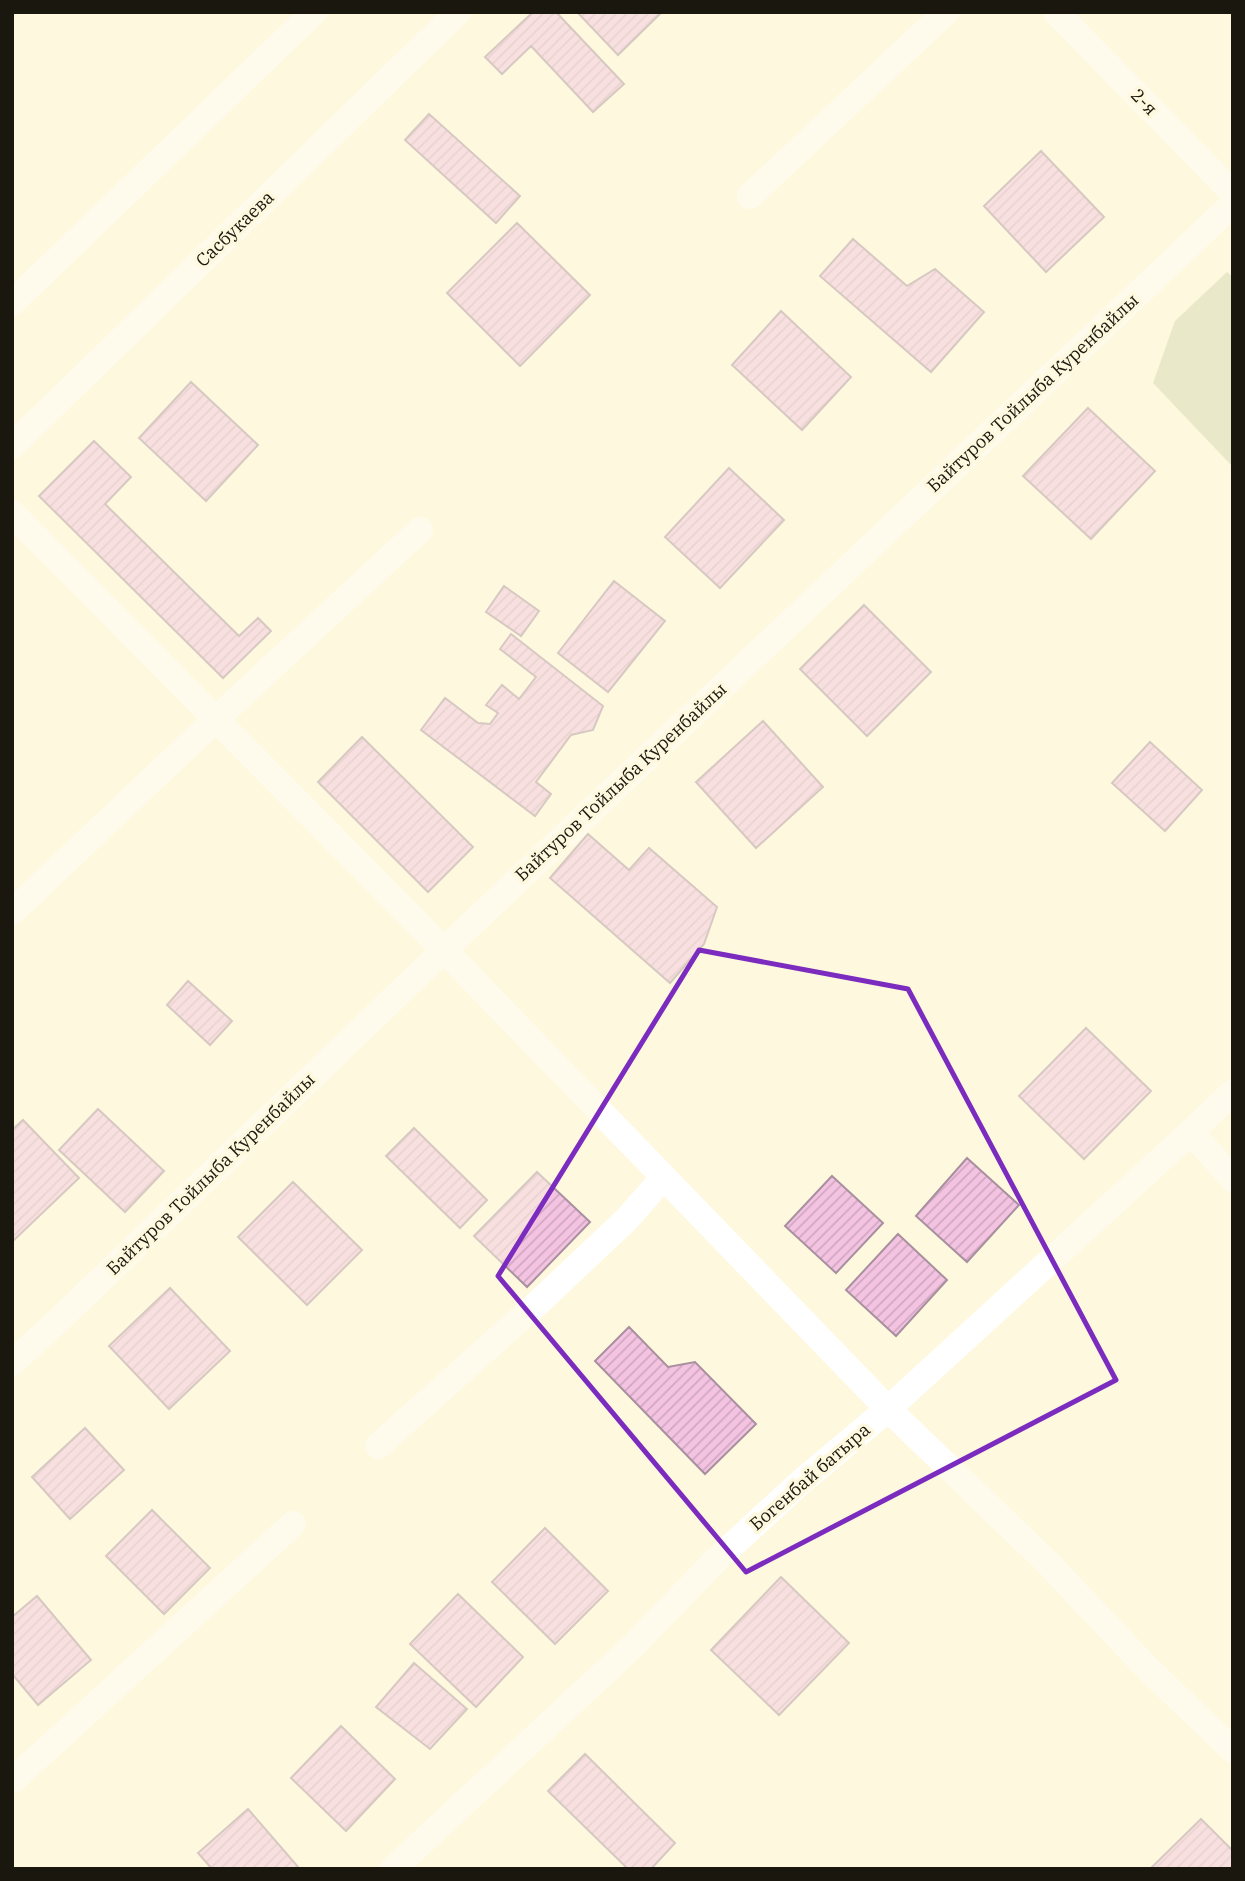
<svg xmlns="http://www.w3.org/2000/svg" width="1245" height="1881" viewBox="0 0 1245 1881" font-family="'IBM Plex Serif',serif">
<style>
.grass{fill:#d0d6af}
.building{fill:url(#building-hatch);stroke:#a8909f;stroke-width:2}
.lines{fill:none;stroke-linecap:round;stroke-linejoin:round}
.minor{stroke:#fff;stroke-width:26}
.marked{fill:none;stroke:#7b2cbf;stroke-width:5;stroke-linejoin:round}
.labels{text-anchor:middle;stroke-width:7;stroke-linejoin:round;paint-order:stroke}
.street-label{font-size:18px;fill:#19170e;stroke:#fef8de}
</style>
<defs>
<pattern id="building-hatch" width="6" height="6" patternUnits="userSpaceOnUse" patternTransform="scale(1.75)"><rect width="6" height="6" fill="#f4c3e2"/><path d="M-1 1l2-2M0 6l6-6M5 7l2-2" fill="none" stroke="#d1a7c1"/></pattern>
</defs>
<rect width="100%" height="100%" fill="#fef8de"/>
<path class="grass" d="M1227 272 1233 277V467L1153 383 1175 321Z"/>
<path class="building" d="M533 12H556L624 84 593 112 531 46 502 74 485 57Z
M577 12H662L618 55Z
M429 114 520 196 496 223 405 140Z
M1041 151 1104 217 1046 272 984 206Z
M517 223 590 295 520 366 447 293Z
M853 239 907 286 935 269 984 312 931 372 820 276Z
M781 311 851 377 802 430 732 365Z
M191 382 258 445 206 501 139 438Z
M1088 408 1155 471 1091 539 1023 476Z
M94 441 131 477 105 504 239 636 258 618 271 631 223 678 39 496Z
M729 468 784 520 720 588 665 537Z
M614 581 665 621 608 692 558 653Z
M504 586 539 611 521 636 486 612Z
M864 605 931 672 867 736 800 669Z
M511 634 603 706 593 730 571 735 536 782 551 794 535 816 421 730 445 698 478 723 490 724 498 713 486 705 502 685 519 699 536 677 500 649Z
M763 721 823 787 756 848 696 782Z
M362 737 473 847 428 892 318 782Z
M1150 742 1202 790 1165 831 1112 783Z
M588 834 629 870 649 848 717 907 704 944 670 983 550 878Z
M188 981 232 1021 210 1045 167 1005Z
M1086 1028 1151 1091 1084 1159 1019 1096Z
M98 1109 164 1171 125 1212 59 1150Z
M23 1120 79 1178 12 1242V1130Z
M414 1128 487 1200 460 1228 386 1156Z
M967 1158 1019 1205 967 1262 916 1216Z
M537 1172 590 1222 527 1287 474 1236Z
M832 1176 883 1223 836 1273 785 1226Z
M293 1182 362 1250 307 1305 238 1237Z
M898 1234 947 1280 896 1336 846 1290Z
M170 1288 230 1351 169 1409 109 1346Z
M629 1327 668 1367 695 1362 756 1424 705 1474 595 1361Z
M85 1428 124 1470 70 1519 32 1477Z
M152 1510 210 1568 164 1614 106 1556Z
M545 1528 608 1591 555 1644 492 1582Z
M781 1577 849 1643 779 1715 711 1650Z
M458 1594 523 1657 476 1707 410 1644Z
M37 1596 91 1660 38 1705 12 1674V1617Z
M414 1663 467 1709 430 1749 376 1707Z
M341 1726 395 1779 346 1831 291 1778Z
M585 1754 675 1843 651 1869H628L548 1791Z
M248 1809 299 1868 298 1869H212L198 1853Z
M1201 1819 1233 1851V1869H1150Z"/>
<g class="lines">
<path class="minor" d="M1056 12 1233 193
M750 196 946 12
M12 303 314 12
M12 446 458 12
M12 513 444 950 888 1409 1047 1562 1149 1670 1233 1750
M12 912 216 719 420 530
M1191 1132 1233 1179
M12 1363 61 1318 444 950 1233 204
M378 1446 539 1302 627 1219 664 1177
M12 1781 293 1524
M393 1869 633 1646 714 1562 801 1482 888 1409 1191 1132 1233 1092"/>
</g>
<path d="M0 0H1245V1881H0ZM699 950 908 989 1116 1380 746 1572 498 1276Z" fill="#fef8de" fill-opacity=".55" fill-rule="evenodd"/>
<path class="marked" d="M699 950 908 989 1116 1380 746 1572 498 1276Z"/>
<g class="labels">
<g class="street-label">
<text transform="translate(1144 102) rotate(46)" y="6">2-я</text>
<text transform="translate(235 229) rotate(-44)" y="6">Сасбукаева</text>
<text transform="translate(1033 393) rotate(-43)" y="6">Байтуров Тойлыба Куренбайлы</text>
<text transform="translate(621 782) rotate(-43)" y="6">Байтуров Тойлыба Куренбайлы</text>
<text transform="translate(211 1174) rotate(-44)" y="6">Байтуров Тойлыба Куренбайлы</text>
<text transform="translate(810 1477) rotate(-41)" y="6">Богенбай батыра</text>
</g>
</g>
<rect width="1245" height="1881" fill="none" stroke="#19170e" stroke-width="28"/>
</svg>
